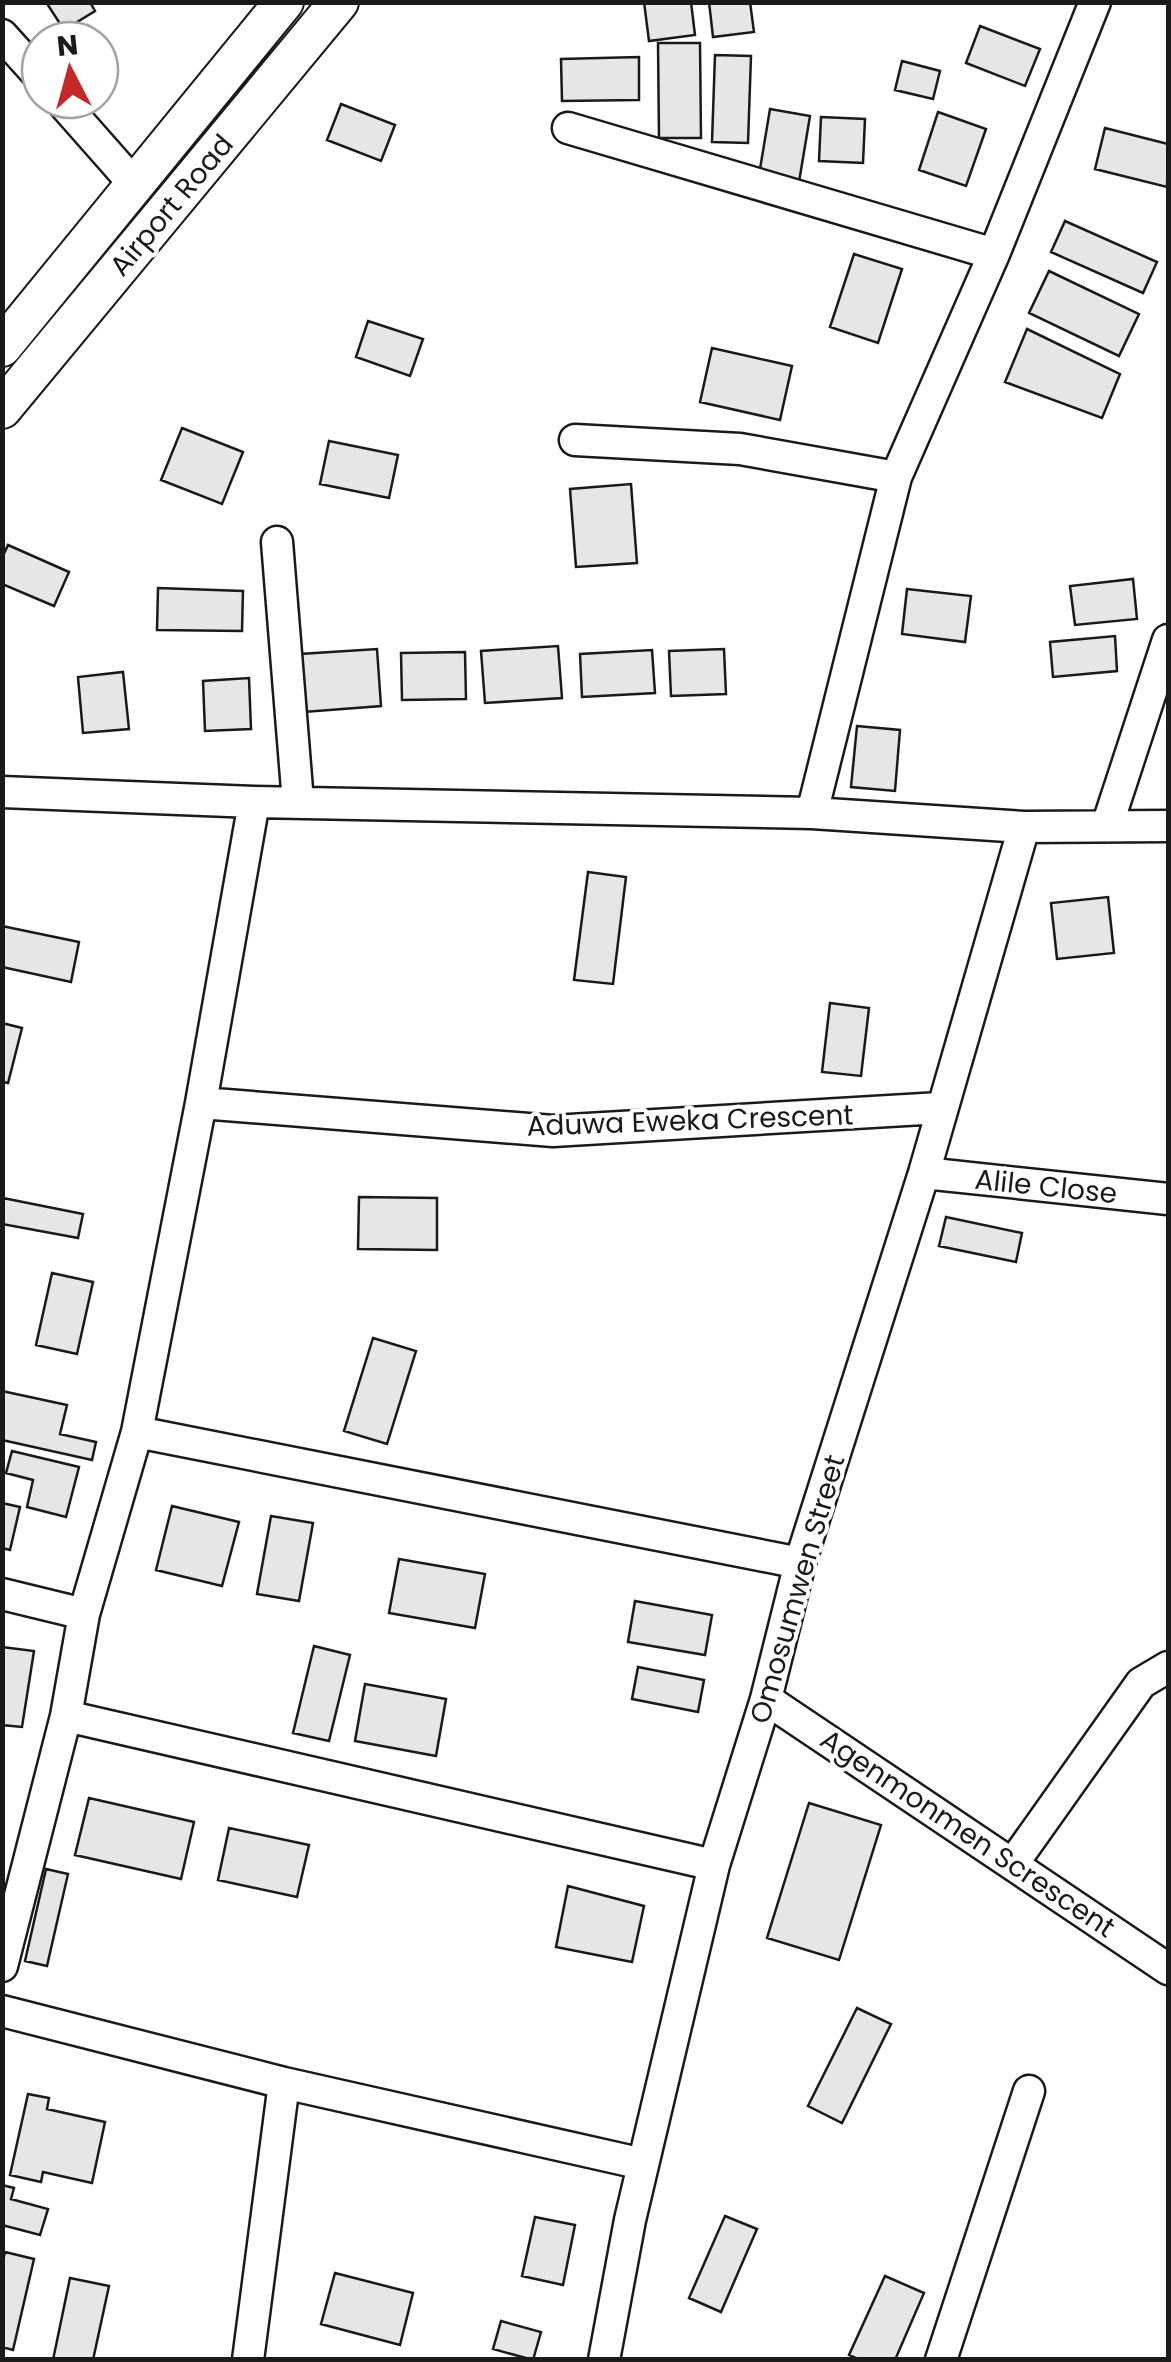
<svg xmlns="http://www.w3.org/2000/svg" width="1171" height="2362" viewBox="0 0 1171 2362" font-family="Poppins,sans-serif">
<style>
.building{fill:#e6e6e6;stroke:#1a1a1a;stroke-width:2.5}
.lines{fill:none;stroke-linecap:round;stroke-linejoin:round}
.minor-casing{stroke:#1a1a1a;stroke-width:35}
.major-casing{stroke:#1a1a1a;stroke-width:42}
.minor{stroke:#fff;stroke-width:30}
.major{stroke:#fff;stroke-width:38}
.labels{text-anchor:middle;stroke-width:8;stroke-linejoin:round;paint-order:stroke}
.street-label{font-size:28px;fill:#1a1a1a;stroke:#fff}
</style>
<rect width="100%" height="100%" fill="#fff"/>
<path class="building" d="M46 2H90L95 11 64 30Z
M644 2H691L695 35 649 41Z
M709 2H750L754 32 713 37Z
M980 26 1040 49 1025 86 966 63Z
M658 43H700L701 138H659Z
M715 55 751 56 748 143 712 142Z
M639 57V100L562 101 561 59Z
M902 61 940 71 933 99 895 90Z
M341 104 395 125 381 161 327 140Z
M770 109 810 116 799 182 759 175Z
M938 112 986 129 966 186 919 170Z
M821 117 865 119 863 163 819 161Z
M1105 128 1168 144 1167 187 1095 169Z
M1065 221 1157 262 1143 293 1051 252Z
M854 254 902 269 878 343 830 327Z
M1049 271 1139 314 1119 356 1029 313Z
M368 321 423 339 410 376 356 357Z
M1027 329 1120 374 1102 418 1005 382Z
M712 348 792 366 780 420 700 402Z
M182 428 243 452 222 504 161 480Z
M329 441 398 455 389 498 320 484Z
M631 484 637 563 576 567 570 489Z
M8 545 69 572 54 606 2 584V558Z
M1133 579 1137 619 1075 625 1070 586Z
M158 588 243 591 242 631 157 630Z
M907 589 971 596 965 642 902 634Z
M1115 636 1117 671 1053 677 1050 642Z
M558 646 562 698 485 703 481 651Z
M377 649 381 706 304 712 300 654Z
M724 649 726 694 671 696 669 651Z
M652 650 655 693 582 697 580 654Z
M465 652 466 699 402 700 401 653Z
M123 672 129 729 83 733 78 677Z
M249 678 251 729 205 731 203 681Z
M857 726 900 730 895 791 851 787Z
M588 872 626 877 613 984 574 980Z
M1108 897 1114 953 1057 959 1051 903Z
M2 926 79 942 71 982 2 967Z
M830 1003 869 1008 861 1076 822 1072Z
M2 1023 22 1028 8 1083 2 1082Z
M359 1197 437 1198V1250L358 1249Z
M3 1198 83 1214 78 1238 2 1224Z
M946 1217 1022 1233 1016 1262 939 1246Z
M52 1273 93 1282 77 1354 36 1345Z
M373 1338 416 1351 387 1444 344 1431Z
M2 1391 67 1405 60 1434 96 1442 92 1460 2 1440Z
M12 1451 79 1467 66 1517 27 1507 33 1480 6 1473Z
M2 1503 20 1507 10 1550 2 1548Z
M172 1506 239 1522 222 1586 156 1570Z
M271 1516 313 1523 299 1601 257 1594Z
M399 1559 485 1574 475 1628 389 1613Z
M635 1601 712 1615 705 1655 628 1642Z
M314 1646 350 1655 329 1741 293 1733Z
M2 1647 34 1651 22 1727 2 1725Z
M638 1667 704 1680 698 1712 632 1699Z
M365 1684 446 1699 436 1756 355 1741Z
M89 1798 194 1822 181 1879 75 1855Z
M809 1803 881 1825 839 1960 767 1938Z
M229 1828 309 1845 297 1897 218 1880Z
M46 1869 68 1874 47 1966 25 1961Z
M568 1886 644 1906 632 1962 556 1947Z
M857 2008 891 2024 842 2123 808 2106Z
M28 2094 49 2098 47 2109 105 2122 92 2183 43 2172 41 2182 10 2175Z
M2 2185 14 2188 11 2199 48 2209 40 2235 2 2225Z
M725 2216 757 2229 721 2312 689 2298Z
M535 2217 575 2225 563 2285 522 2276Z
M5 2252 34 2259 13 2350 2 2347V2264Z
M335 2273 413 2293 400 2345 321 2324Z
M885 2276 924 2293 895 2360H860L849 2355Z
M70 2278 109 2286 93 2360H53Z
M501 2321 541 2332 533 2360 493 2349Z"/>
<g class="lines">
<defs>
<path id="minor" d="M2 35 40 77
M60 100 135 185
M568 128 994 254
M575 440 740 449 896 477
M277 542 298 802
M2 792 254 802 812 813 1024 827 1168 826
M812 813 896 477 994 254 1095 2
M1107 826 1168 640
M201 1103 553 1131 940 1108
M924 1173 1168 1199
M137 1432 800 1563
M2 1594 84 1614
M766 1699 1168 1969
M66 1716 714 1865
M1014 1862 1141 1683 1168 1667
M2 1966 66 1716 84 1614 137 1432 201 1103 254 802
M2 2011 284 2083 643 2164
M248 2360 284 2083
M604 2360 630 2220 714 1865 766 1699 800 1563 924 1173 1024 827
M941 2360 1029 2091"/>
<path id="major" d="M2 347 284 2
M2 409 339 2"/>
</defs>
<use href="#minor" class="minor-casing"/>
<use href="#major" class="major-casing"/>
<use href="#minor" class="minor"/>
<use href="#major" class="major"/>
</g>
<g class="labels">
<g class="street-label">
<text transform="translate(171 205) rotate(-50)" y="10">Airport Road</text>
<text transform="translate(690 1120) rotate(-2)" y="10">Aduwa Eweka Crescent</text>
<text transform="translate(1046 1186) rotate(6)" y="10">Alile Close</text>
<text transform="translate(797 1589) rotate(-74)" y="10">Omosumwen Street</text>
<text transform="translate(968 1833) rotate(34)" y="10">Agenmonmen Screscent</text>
</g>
</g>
<rect width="1171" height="2362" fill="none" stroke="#1a1a1a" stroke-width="10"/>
<g transform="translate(70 70) rotate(354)"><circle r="48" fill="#ffffff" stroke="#a3a3a3" stroke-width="2.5"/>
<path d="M0-8L18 38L0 25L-18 38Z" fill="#c62828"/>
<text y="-15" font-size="28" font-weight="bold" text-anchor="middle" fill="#1a1a1a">N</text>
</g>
</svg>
